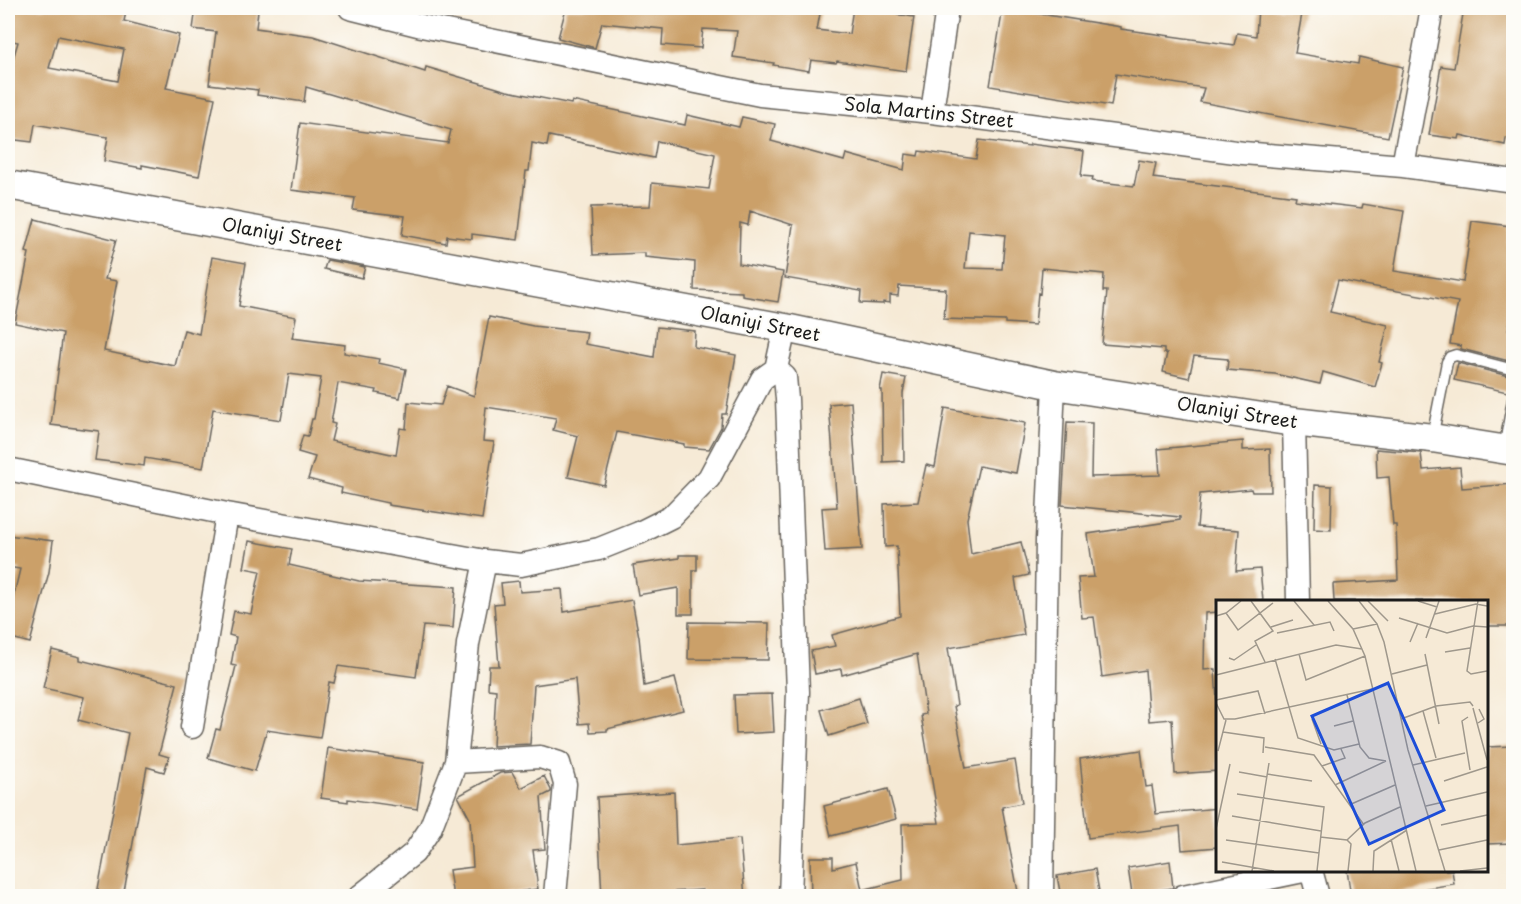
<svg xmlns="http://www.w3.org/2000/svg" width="1521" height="904" viewBox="0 0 1521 904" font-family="'Playpen Sans',sans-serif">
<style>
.building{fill:#cba069;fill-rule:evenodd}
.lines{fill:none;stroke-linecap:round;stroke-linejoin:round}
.service-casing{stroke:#68645d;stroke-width:13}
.minor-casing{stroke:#68645d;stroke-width:25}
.tertiary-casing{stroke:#68645d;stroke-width:31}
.service{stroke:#fff;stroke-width:10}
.minor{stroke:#fff;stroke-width:22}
.tertiary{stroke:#fff;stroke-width:28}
.labels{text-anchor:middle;stroke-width:4.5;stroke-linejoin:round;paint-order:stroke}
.street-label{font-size:18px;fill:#1c1c1c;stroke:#fdfcf7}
.inset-road{fill:none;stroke:#9f988c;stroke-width:1.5}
.view{fill:#1d4ed8;fill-opacity:0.15;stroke:#1d4ed8;stroke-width:3}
.inset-edge{fill:none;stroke:#1c1c1c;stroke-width:3}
</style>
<rect width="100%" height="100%" fill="#fdfcf7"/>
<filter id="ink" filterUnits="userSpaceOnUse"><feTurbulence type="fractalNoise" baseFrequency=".0167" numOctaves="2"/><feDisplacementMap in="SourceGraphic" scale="12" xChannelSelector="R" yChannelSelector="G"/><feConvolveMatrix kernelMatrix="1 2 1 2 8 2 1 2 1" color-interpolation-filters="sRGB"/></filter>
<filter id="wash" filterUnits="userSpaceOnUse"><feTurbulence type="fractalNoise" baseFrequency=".008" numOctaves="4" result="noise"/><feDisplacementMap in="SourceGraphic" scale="24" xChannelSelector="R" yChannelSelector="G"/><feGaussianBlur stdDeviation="1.35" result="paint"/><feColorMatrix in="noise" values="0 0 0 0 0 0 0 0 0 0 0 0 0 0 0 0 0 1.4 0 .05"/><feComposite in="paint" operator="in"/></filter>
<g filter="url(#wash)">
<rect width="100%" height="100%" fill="#f6ead6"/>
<g id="blocks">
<path class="building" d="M8 8H127L124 21 179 35 166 88 215 98 199 176 142 165V168L104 161 108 137 35 124 32 142 8 139V76L18 42 8 40ZM58 36 124 49 118 81 49 68Z
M196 8H234L258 11 256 28 313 36 425 72 426 67 507 91 571 104 572 101 685 125 687 115 739 127 742 117 775 124 771 141 844 161 846 154 904 170 906 154 918 156 919 151 976 159 979 140 1030 146V144L1084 151 1081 176 1093 177 1092 181 1134 186 1139 160 1156 163 1153 178 1296 196 1295 200 1362 208 1363 204 1404 211 1394 271 1463 282 1472 221 1510 226 1507 245 1514 246V306L1508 330 1514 331V339L1509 361 1461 349V346L1450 344 1458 302 1338 280 1330 312 1388 325 1379 362 1382 363 1375 387 1323 372 1320 384 1275 374 1227 370 1228 359 1194 356 1189 378 1163 372 1167 353H1164V349L1102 344 1107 291H1103L1104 274 1042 268 1040 294 1038 293 1035 325 1005 323V321L944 319 946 289 899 286 898 296 890 295V303L883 302V304L860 303 861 291 785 278 793 225 750 211 748 225 740 223 739 264 783 272 778 302 742 296V292L694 290 695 262 645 257V253L593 255 591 207 650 206 652 183 709 189 715 154 657 141 654 158 549 136 547 146 532 143 529 171H526L518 240 472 234V239L447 236 446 243 402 235 405 216 353 210 355 198 291 190 300 123 448 143 451 130 306 87 304 102 257 95 258 90 209 84 216 32 193 29ZM969 231 1005 235 1002 269 965 268Z
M566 8H821L817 30 849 34 853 8 914 17 906 71 837 61 836 63 811 60 809 71 773 65 774 63 733 57 737 31 703 29 701 48 662 45 663 29 602 23 595 48 588 46 558 38Z
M1003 8 1121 27V29L1234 45 1237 33 1256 36 1258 8H1303L1295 53 1358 64 1359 57 1403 67 1388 137 1200 102 1204 88 1116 74 1111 106 990 86Z
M1464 8H1514V139L1506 138 1505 145 1460 135 1459 139 1429 135 1441 66 1454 68Z
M35 219 116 240 105 279 117 281 104 351 175 366 184 330 199 334 212 257 246 263 239 306 296 317 292 338 345 345 344 353 379 359 378 363 406 369 400 398 376 393 377 390 338 383 331 423 335 424 331 441 396 455 400 428 406 429 408 402 441 405 447 386 474 396 489 317 533 326 587 332 585 344 654 357 657 327 695 331 694 347 736 355 726 414H722L721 427 709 449 684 447V444L617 432 604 485 568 477 578 436 553 430 556 418 486 407 483 441 494 442 482 519 388 505V503L341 493 342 488 308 479 315 457 298 452 303 435 308 436 312 419H314L321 378 289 374 281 420 213 409 203 468 145 458 144 466 95 460 99 431 51 425 63 333 15 323 29 253 26 252Z
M327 260 365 267 362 278 324 269Z
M1458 363 1512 377 1509 388 1507 392 1454 380Z
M883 374 906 378 903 393 904 461 883 462 882 390H880Z
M851 402 862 549 825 551 822 508 837 507 829 404Z
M945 408 1025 423 1016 473 979 466 967 519 971 554 1021 542 1029 575 1015 578 1024 635 948 648 957 705 954 706 966 768 1015 760 1022 803 1002 807 1019 897H811L810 857H833V868L856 862 862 890 903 880 902 824 939 823 921 715 926 714 917 654 842 675 841 669 815 674 811 651 835 646 832 635 900 616 897 546 885 547 884 504 918 502 926 465 935 467Z
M1067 422 1092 423 1091 477 1160 475 1158 449 1243 441V450L1270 449 1271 492H1252L1251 489 1200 494 1197 527 1239 530 1236 571 1260 569 1263 601H1218V612L1205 613 1204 670 1215 669 1218 717V771L1175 774 1172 719 1149 721 1145 670 1102 677 1094 617 1082 618 1078 578 1094 577 1088 534 1180 520V517L1062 505Z
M1376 449 1421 453 1423 470 1460 467 1462 488 1514 484V548H1510L1512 580H1514V626H1486V601H1334L1333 584 1398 580 1396 525H1393L1389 477 1377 478Z
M1315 485 1332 486 1331 530 1314 529Z
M8 535 53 541 49 572 30 643 8 637V620L20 569 8 567Z
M249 541 292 549 289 565 359 581 456 587 453 628 423 626 416 677 338 666 334 683 329 682 320 738 267 730 255 771 208 758 216 729 220 730 236 666 231 665 236 637 229 635 234 611 251 614 260 571 244 568Z
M679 555H697V570H693V614H678V588L638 595 633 565 679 558Z
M519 581 520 592 562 589 564 612 632 600 639 637 644 686 675 678 683 710 607 729V731L590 732 589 723 579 724 575 679 534 685 530 744 493 746 496 690 488 689 489 666H499L494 604 503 603 501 583Z
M689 622 769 623 768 660 688 659Z
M52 650 80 657V660L177 684 159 754 169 757 164 772 147 767 123 897 97 894 128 733 78 720 84 697 43 688Z
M772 694 774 732 736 734 734 695Z
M859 698 867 724 829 736 821 710Z
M1514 746V843L1486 844V747Z
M328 748 424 762 417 809 348 799V802L321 798Z
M1141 750 1146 787 1152 786 1156 814 1218 808V847L1182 850 1180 826 1088 838 1080 759Z
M512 772 521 788 544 776 551 790V792L541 797 545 849 533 850 538 889 484 897H453L449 870 473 867 470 819 458 796 500 773Z
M888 789 896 819 831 836 824 806Z
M674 792 676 845 740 839 745 897H702V890L671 892V897H602L597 797Z
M1170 861 1173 888 1132 894 1128 868Z
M1095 869 1100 897H1061L1057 876Z
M1347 870H1452L1454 884 1373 897H1351Z"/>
</g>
</g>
<g filter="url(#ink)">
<use href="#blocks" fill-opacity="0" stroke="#68645d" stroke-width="1.5"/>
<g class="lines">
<defs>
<path id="service" d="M1432 438 1447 362 1450 357 1456 355 1514 370
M1504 449 1514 394"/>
<path id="minor" d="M350 8 422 26 760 95 932 112 1243 153 1403 166 1514 181
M932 112 947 8
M1403 166 1432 8
M785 328 776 369 785 377 787 399 798 692 790 896
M1294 422 1298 601
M8 469 227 514 485 561 521 565 599 549 639 533 671 517 709 478 762 379 776 369
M192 727 227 514
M456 762 540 757 559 763 565 784 555 896
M1311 870 1318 896
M360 896 414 853 430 829 456 762 468 644 485 561
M1042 896 1047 540 1054 385
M1183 896 1308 870"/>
<path id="tertiary" d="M8 185 785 328 1054 385 1294 422 1432 438 1514 451"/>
</defs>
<use href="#service" class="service-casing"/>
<use href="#minor" class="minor-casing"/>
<use href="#tertiary" class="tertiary-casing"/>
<use href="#service" class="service"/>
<use href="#minor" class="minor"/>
<use href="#tertiary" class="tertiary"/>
</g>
</g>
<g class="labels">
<g class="street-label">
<text transform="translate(929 113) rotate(6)" y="6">Sola Martins Street</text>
<text transform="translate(282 235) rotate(10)" y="6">Olaniyi Street</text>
<text transform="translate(760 324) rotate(11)" y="6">Olaniyi Street</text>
<text transform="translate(1237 413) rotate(9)" y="6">Olaniyi Street</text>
</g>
</g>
<g transform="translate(1216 600)">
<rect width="272" height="272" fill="#f6ead6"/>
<path class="inset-road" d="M35 1 57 31 39 41 49 62M78 1 98 25M112 1 137 29 149 56 200 271M143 1 161 24 168 42 192 150 229 271M152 1 172 21M202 1 221 7M262 1 251 71 255 74 271 71M10 13 22 30 57 3M219 14 260 4 271 6M0 16 10 13 25 1M183 18 231 33 257 26 271 27M55 27 77 20M137 29 161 24M61 33 114 22 118 31M210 38 223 1M194 42 202 23M229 52 254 48M83 54 90 80 149 56M209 54 223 124M13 58 18 60 40 45M59 59 82 138 118 150 143 144M176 74 211 65M0 75 120 45 146 49M131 95 144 147 153 158 170 161M0 100 42 91 49 114M0 103 8 119H19L156 89M257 108 271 160M207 111 220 158M252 117 246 121 254 170M96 119 105 144M185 119 220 106 254 102 257 106M262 123 268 119 263 109M118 126 137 121M7 132 48 138 47 153M49 147 98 155 148 225M2 151 10 120M197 165 249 153M106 166 129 158 125 149M23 172 51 177M51 174 96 181M228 181 271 167M119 185 170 161M21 194 108 207 101 271M133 205 179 185M210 206 271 192M16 216 105 231M225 225 271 215M0 229 14 164M104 237 131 240 135 244 132 271M175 239 183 271M10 240 103 253M131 240 149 223 184 207M223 250 271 240M6 262 58 271M36 271 53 163M157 271 158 251 191 230M244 271 271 268"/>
<path class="view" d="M172 83 228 210 153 244 96 116Z"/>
<rect width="272" height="272" class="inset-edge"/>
</g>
<rect width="1521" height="904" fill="none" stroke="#fdfcf7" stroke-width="30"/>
</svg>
